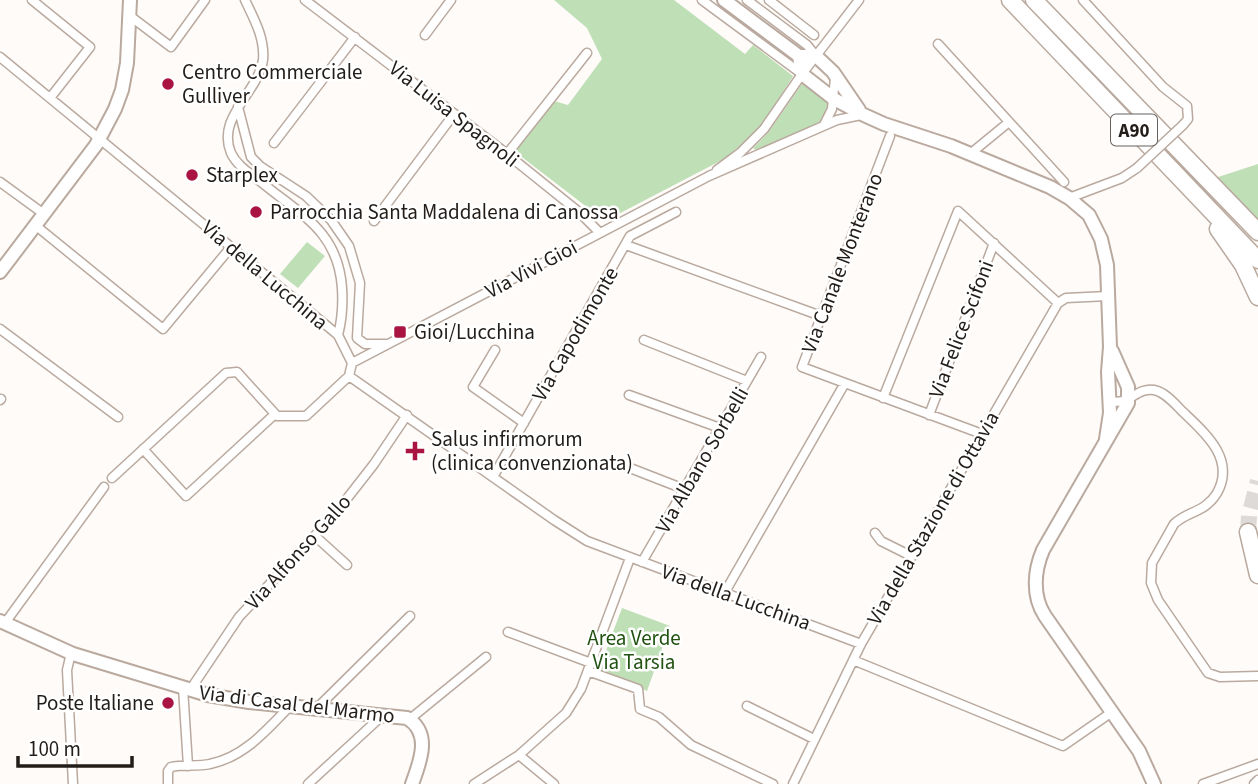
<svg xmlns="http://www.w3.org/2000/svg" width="1258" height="784" viewBox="0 0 1258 784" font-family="'Source Sans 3',sans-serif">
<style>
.green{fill:#bfdfb7}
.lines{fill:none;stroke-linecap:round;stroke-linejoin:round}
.highway-tunnel{stroke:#dddad7;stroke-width:16;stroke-dasharray:16 8;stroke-linecap:butt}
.street-casing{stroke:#baa99e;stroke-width:11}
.secondary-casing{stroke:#baa99e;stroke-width:16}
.highway-casing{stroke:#baa99e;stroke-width:19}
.street{stroke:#fff;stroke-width:8}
.secondary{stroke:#fff;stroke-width:12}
.highway{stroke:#fff;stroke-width:16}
.street-bridge-casing{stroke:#baa99e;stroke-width:11;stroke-linecap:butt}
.street-bridge{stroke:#fff;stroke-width:8}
.poi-dot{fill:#a91443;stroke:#fff;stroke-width:2.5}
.labels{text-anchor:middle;stroke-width:5;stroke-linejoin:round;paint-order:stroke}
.shield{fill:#fff;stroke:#65615e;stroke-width:2}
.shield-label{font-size:19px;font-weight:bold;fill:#231d19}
.poi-label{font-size:21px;fill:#231d19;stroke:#fff;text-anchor:start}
.street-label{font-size:21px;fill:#231d19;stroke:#fff}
.park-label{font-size:21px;fill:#225212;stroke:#fff}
</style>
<rect width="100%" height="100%" fill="#fefbf8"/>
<path class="green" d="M554 0H674L745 54 753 45 793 76 761 127 726 158 605 221 514 151 554 101 568 105 602 59 587 28Z
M802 84 829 102 822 121 817 127 758 152 753 148 768 133Z
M1258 164V221L1212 179Z
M307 242 325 256 298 288 280 274Z
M622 608 670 626 647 691 598 672Z"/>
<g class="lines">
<path class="highway-tunnel" d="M1248 532 1249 516 1258 481"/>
<defs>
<path id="street" d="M32 0 90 47 50 98
M245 0C254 19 265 38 263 60 258 93 216 117 231 153 237 166 251 174 261 182 301 215 338 231 342 288 343 304 342 320 338 335
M305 0 507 154 579 212 600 233
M702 0 802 74
M747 0 807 45 816 56
M769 0 814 35
M1083 0 1163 87 1187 106 1188 119 1183 125
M130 16 171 47 205 0
M425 35 451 0
M938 44 1064 182
M0 57 338 335 352 363 349 376
M238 107 251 157 260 166 306 196 331 220 349 246 360 283 357 338 365 344H385
M824 125 832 109 835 78
M890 136 802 367 982 434
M274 143 355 37
M507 154 587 53
M970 154 1009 122
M717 170 740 153 764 129 802 74 859 0
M0 182 44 214
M1069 198 1122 178 1137 168
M374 221 454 114
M35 225 163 329 231 247
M626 245 821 316
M0 329 118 417
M644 340 747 381
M495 350 473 387 524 423
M352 363 709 176 837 120 861 115
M349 376 554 520 587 541 861 644
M629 395 720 428
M883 398 958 211 1058 303
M0 400 1 399
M1109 400C1127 408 1136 387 1154 390 1165 392 1175 404 1183 412 1205 433 1236 459 1217 493 1205 513 1187 511 1174 524L1152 563 1151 583 1158 600 1208 673 1220 677 1258 676
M929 415 994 243
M143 449 186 496 275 414
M630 468 684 489
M493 477 630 236 676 212
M112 478 226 373 237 372 277 416H306L349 376
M875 533 881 541 911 556
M315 536 347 565
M642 562 761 357
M725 592 845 383
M5 623 104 487
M508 632 591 663
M71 653 67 670 73 784
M853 660 1063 746 1112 712
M588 671 638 689 640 709 659 717 691 745 773 784
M183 688 188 766
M190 690 239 617 335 514 374 464 407 415
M747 706 814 739
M317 708 410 616
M410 719 486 657
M519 755 554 784
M168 784V771L171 767C183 764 197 767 210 764 244 757 267 730 290 706
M308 784 384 714
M474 784 519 755 566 713 581 689 630 558
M793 784 861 644 1058 303 1066 298 1108 296
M1203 784 1258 764
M1254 784 1258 780"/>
<path id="secondary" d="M724 0 799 56H816L833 72 859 110
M799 56 802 74 834 99 864 115 884 124 951 146 1050 187 1069 198 1089 215 1101 239 1107 265 1110 347 1108 372 1110 413 1106 439
M0 272 96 145 115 109 122 90 127 63 130 0
M1112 351 1128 387V403L1043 550C1034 571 1032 596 1045 616L1139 751 1154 784
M0 621 73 654 208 695 249 702 407 718C432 733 420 762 412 784"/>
<path id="highway" d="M1010 0 1258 260
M1034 0 1258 232
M1218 229 1243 265 1258 297
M1248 532 1258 575"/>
</defs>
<use href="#street" class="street-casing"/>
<use href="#secondary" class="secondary-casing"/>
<use href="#highway" class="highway-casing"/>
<use href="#street" class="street"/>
<use href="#secondary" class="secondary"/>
<use href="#highway" class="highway"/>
<defs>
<path id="street-bridge" d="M1137 168 1183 125"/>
</defs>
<use href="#street-bridge" class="street-bridge-casing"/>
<use href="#street-bridge" class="street-bridge"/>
</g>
<g class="poi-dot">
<circle cx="168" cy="84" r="7"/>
<circle cx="192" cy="175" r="7"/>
<circle cx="256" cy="212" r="7"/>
<rect x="393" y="325" width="14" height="14" rx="3.5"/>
<path d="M411.5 440.5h7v7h7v7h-7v7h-7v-7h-7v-7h7z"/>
<circle cx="168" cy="703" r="7"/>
</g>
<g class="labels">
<rect class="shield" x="1111" y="114.5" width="46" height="31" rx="5"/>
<g class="shield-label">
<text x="1134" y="137">A90</text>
</g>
<g class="poi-label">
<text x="182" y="79">Centro Commerciale<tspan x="182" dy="24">Gulliver</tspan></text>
<text x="206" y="182">Starplex</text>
<text x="270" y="219">Parrocchia Santa Maddalena di Canossa</text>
<text x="414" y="339">Gioi/Lucchina</text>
<text x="431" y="446">Salus infirmorum<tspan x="431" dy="24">(clinica convenzionata)</tspan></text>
<text x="154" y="710" text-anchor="end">Poste Italiane</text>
</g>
<g class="street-label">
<text transform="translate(454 114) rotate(38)" y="7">Via Luisa Spagnoli</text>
<text transform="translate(842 263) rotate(-69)" y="7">Via Canale Monterano</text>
<text transform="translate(531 269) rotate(-28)" y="7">Via Vivi Gioi</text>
<text transform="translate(265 275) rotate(40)" y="7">Via della Lucchina</text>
<text transform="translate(961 329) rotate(-69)" y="7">Via Felice Scifoni</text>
<text transform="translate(575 334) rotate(-60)" y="7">Via Capodimonte</text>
<text transform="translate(702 460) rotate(-60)" y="7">Via Albano Sorbelli</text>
<text transform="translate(933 518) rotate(-60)" y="7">Via della Stazione di Ottavia</text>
<text transform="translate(298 552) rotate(-48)" y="7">Via Alfonso Gallo</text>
<text transform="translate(736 597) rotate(20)" y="7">Via della Lucchina</text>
<text transform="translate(297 704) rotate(7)" y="7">Via di Casal del Marmo</text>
</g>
<g class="park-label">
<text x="634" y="645">Area Verde<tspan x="634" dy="24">Via Tarsia</tspan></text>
</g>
</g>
<path d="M18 756v10h114v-10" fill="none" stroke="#231d19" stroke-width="3.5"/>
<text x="28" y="756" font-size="21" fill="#231d19" stroke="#ffffff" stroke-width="5" paint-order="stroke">100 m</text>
</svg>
